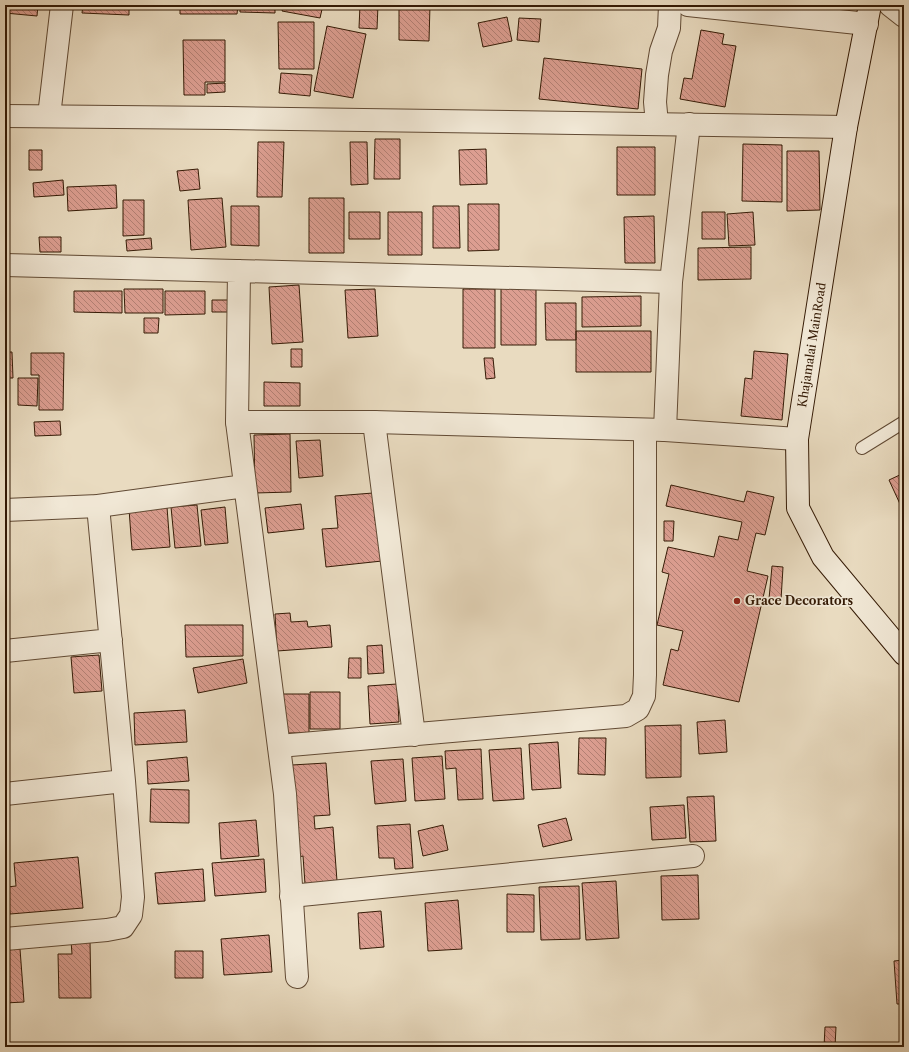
<svg xmlns="http://www.w3.org/2000/svg" width="909" height="1052" viewBox="0 0 909 1052" font-family="'Libre Caslon Text',serif">
<style>
.building{fill:url(#building-back-hatch);stroke:#341a05}
.lines{fill:none;stroke-linecap:round;stroke-linejoin:round}
.service-casing{stroke:#614a34;stroke-width:14}
.minor-casing{stroke:#614a34;stroke-width:24}
.tertiary-casing{stroke:#614a34;stroke-width:24}
.secondary-casing{stroke:#341a05;stroke-width:24}
.service{stroke:#f1e8d6;stroke-width:12}
.minor{stroke:#f1e8d6;stroke-width:22}
.tertiary{stroke:#f1e8d6;stroke-width:22}
.secondary{stroke:#f1e8d6;stroke-width:22}
.poi-dot{fill:#8f2418;stroke:#f1e8d6;stroke-width:1.5}
.labels{text-anchor:middle;stroke-width:3.5;stroke-linejoin:round;paint-order:stroke}
.street-label{font-size:12px;fill:#341a05;stroke:#f1e8d6}
.poi-label{font-size:12px;font-weight:bold;fill:#341a05;stroke:#f1e8d6;text-anchor:start}
</style>
<defs>
<pattern id="building-back-hatch" width="6" height="6" patternUnits="userSpaceOnUse"><rect width="6" height="6" fill="#dc9e91"/><path d="M-1 5l2 2M0 0l6 6M5-1l2 2" fill="none" stroke="#b38074"/></pattern>
</defs>
<rect width="100%" height="100%" fill="#e9dbc0"/>
<filter id="stains"><feTurbulence type="fractalNoise" baseFrequency=".005" numOctaves="4"/><feColorMatrix values="0 0 0 0 .2 0 0 0 0 .09 0 0 0 0 .02 0 0 0 .5 -.17"/></filter>
<radialGradient id="worn" r=".72"><stop offset=".6" stop-color="#630" stop-opacity="0"/><stop offset="1" stop-color="#630" stop-opacity=".3"/></radialGradient>
<path class="building" d="M5 5H38L37 16 5 13Z
M83 5H129V15L82 13Z
M180 5H238L237 14H180Z
M240 5H275V13L240 12Z
M284 5H323L320 18 282 11Z
M360 5H378L377 29 359 28Z
M399 5H430L429 41 399 40Z
M507 17 512 41 483 47 478 23Z
M519 18 541 19 539 42 517 40Z
M278 22H314V69H279Z
M327 26 366 34 353 98 314 91Z
M701 30 724 34 722 44 736 46 725 107 680 99 684 78 692 79Z
M183 40H225V82H205V95H184Z
M544 58 642 69 638 109 539 99Z
M281 73 312 75 310 96 279 93Z
M225 83V92L207 93V84Z
M375 139H400V179H374Z
M258 142H284L282 197H257Z
M350 142H367L368 184 351 185Z
M743 144 782 145V202L742 201Z
M617 147H655V195H617Z
M486 149 487 184 460 185 459 150Z
M29 150H42V170H29Z
M787 151H819L820 210 787 211Z
M198 169 200 189 180 191 177 171Z
M63 180 64 195 34 197 33 183Z
M116 185 117 208 68 211 67 187Z
M222 198 226 247 191 250 188 200Z
M309 198H344V253H309Z
M123 200H144V235L123 236Z
M468 204H499V250L468 251Z
M231 206H259V246L231 245Z
M433 206H459L460 248H433Z
M349 212H380V239H349Z
M388 212H422V255H388Z
M702 212H725V239H702Z
M753 212 755 245 729 246 727 214Z
M654 216 655 263H625L624 217Z
M39 237H61V252H40Z
M151 238 152 249 127 251 126 240Z
M751 247V279L698 280V248Z
M299 285 303 342 272 344 269 287Z
M501 287H536V345H501Z
M124 289H163V313H125Z
M375 289 378 336 348 338 345 290Z
M463 289H495V348H463Z
M74 291H122V313L74 312Z
M165 291H205V314L165 315Z
M641 296V326L582 327V297Z
M212 300H235L236 312H212Z
M545 303H576V340H546Z
M144 318H159L158 333H144Z
M576 331H651V372H576Z
M291 349H302V367H291Z
M754 351 788 354 782 420 741 416 745 378 752 379Z
M5 352H12L13 378H5Z
M31 353H64L63 410H39V375H31Z
M484 358H493L495 378 486 379Z
M18 378H38L37 406 18 405Z
M264 382 300 383V406H264Z
M60 421 61 435 35 436 34 422Z
M290 434 291 492 255 493 254 435Z
M320 440 323 476 299 478 296 441Z
M904 473V503L900 504 889 480Z
M671 485 744 502 747 491 774 497 765 535 756 533 747 571 768 576 739 702 663 685 671 649 678 651 683 631 657 625 669 574 662 572 668 547 714 557 719 536 738 540 742 522 666 506Z
M373 493 375 521H378L382 561 326 567 322 529 338 528 335 496Z
M301 504 304 529 268 533 265 508Z
M197 505 201 546 175 548 171 507Z
M167 507 170 547 132 550 129 509Z
M225 507 228 543 205 545 201 510Z
M664 521H674L673 541H664Z
M772 566 783 567 781 600 769 599Z
M290 613 291 622 307 621 308 627 330 625 332 647 277 651 275 614Z
M185 625H243V656L186 657Z
M382 645 384 673 368 674 367 646Z
M99 655 102 691 74 693 71 657Z
M349 658H361V678H348Z
M243 659 247 683 198 693 193 668Z
M397 684 399 722 370 724 368 686Z
M310 692H340V729H310Z
M281 694H309V733H281Z
M185 710 187 742 135 745 134 713Z
M725 720 727 752 699 754 697 722Z
M681 725V777L646 778 645 726Z
M579 738H606L605 775 578 774Z
M558 742 561 788 532 790 529 744Z
M521 748 524 799 493 801 489 750Z
M481 749 483 799 458 800 456 768 446 769 445 751Z
M442 756 445 799 415 801 412 758Z
M187 757 189 781 148 784 147 761Z
M403 759 406 801 375 804 371 761Z
M326 763 330 815 314 816 315 829 333 827 337 881 305 884 303 856 298 857 292 765Z
M151 789 189 790V823L150 822Z
M714 796 716 841 690 842 687 797Z
M684 805 686 838 652 840 650 807Z
M566 818 572 840 543 847 538 825Z
M256 820 259 856 221 859 219 823Z
M410 824 413 868 395 869 394 858H379L377 826Z
M443 825 448 850 423 856 418 831Z
M78 857 83 908 10 914 7 887 16 886 14 863Z
M264 859 266 892 215 896 212 863Z
M203 869 205 901 158 904 155 873Z
M698 875 699 919 662 920 661 876Z
M616 881 619 938 586 940 582 883Z
M579 886 580 939 541 940 539 887Z
M507 894 534 895V932H507Z
M458 900 462 949 428 951 425 903Z
M381 911 384 947 360 949 358 913Z
M269 935 272 972 224 975 221 939Z
M71 941H90L91 998H59L58 954H72Z
M20 949 24 1002 5 1003V950Z
M175 951H203V978H175Z
M904 960V1004H897L894 961Z
M825 1027H836L835 1047H824Z"/>
<g class="lines">
<defs>
<path id="service" d="M862 448 904 422"/>
<path id="minor" d="M890 5 904 16
M49 116 62 5
M657 124 655 102 657 75 661 51 669 28 670 5
M5 265 671 282
M237 422 239 271
M374 422 414 735
M665 430 671 282 689 124
M5 651 111 640
M279 746 626 716 638 709 644 696 645 675V430
M5 794 124 781
M291 896 693 856
M5 939 107 930 123 927 131 915 133 897 124 781 98 506"/>
<path id="tertiary" d="M688 5 867 24
M5 116 227 118 846 127
M5 510 98 506 245 486
M297 977 285 794 237 422H374L665 430 797 439"/>
<path id="secondary" d="M870 5 846 127 797 439 798 508 823 557 904 654"/>
</defs>
<use href="#service" class="service-casing"/>
<use href="#minor" class="minor-casing"/>
<use href="#tertiary" class="tertiary-casing"/>
<use href="#secondary" class="secondary-casing"/>
<use href="#service" class="service"/>
<use href="#minor" class="minor"/>
<use href="#tertiary" class="tertiary"/>
<use href="#secondary" class="secondary"/>
</g>
<circle class="poi-dot" cx="737" cy="601" r="4"/>
<g class="labels">
<g class="street-label">
<text transform="translate(812 345) rotate(-81)" y="4">Khajamalai MainRoad</text>
</g>
<g class="poi-label">
<text x="745" y="605">Grace Decorators</text>
</g>
</g>
<rect width="909" height="1052" fill="none" stroke="#e9dbc0" stroke-width="20"/>
<rect x="6" y="6" width="897" height="1040" fill="none" stroke="#341a05" stroke-width="2"/>
<rect x="10" y="10" width="889" height="1032" fill="none" stroke="#341a05"/>
<rect width="100%" height="100%" filter="url(#stains)"/>
<rect width="100%" height="100%" fill="url(#worn)"/>
</svg>
